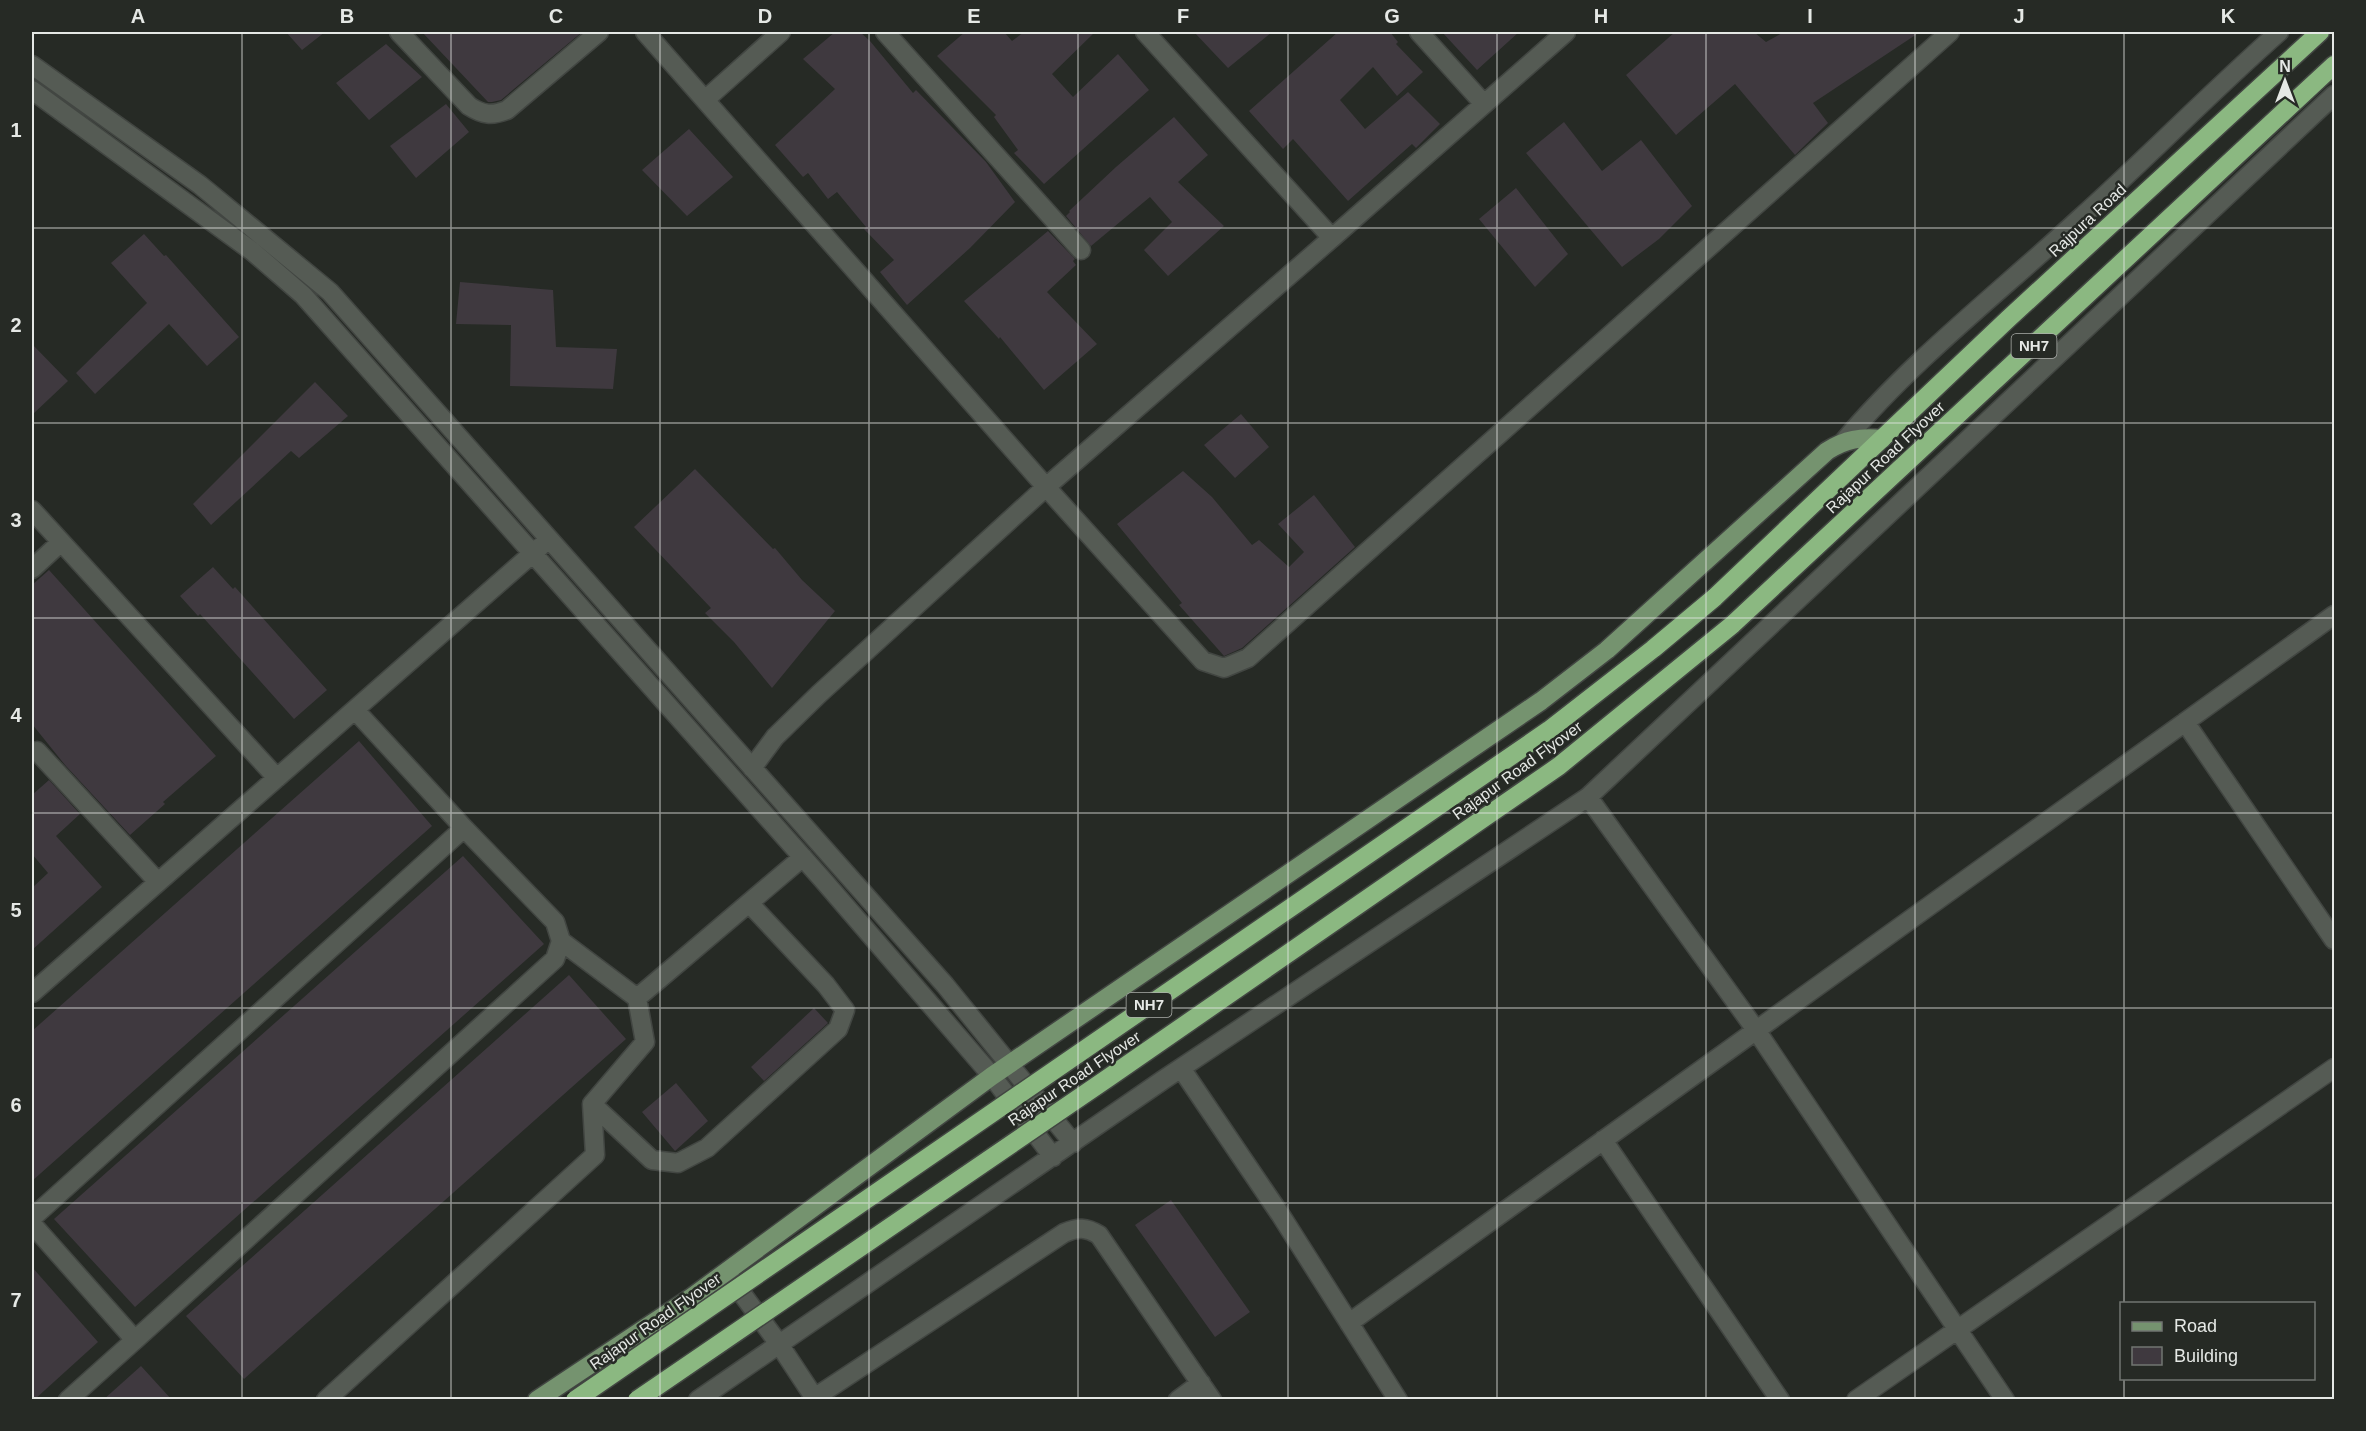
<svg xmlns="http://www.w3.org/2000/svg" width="2366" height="1431" viewBox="0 0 2366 1431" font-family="Helvetica,sans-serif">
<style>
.building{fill:#3f393f}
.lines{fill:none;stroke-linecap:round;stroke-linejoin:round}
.minor-casing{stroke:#424642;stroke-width:21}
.major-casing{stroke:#424642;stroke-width:21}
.highway-casing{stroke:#424642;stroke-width:21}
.minor{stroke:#555b54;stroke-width:18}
.major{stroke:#75936f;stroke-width:18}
.highway{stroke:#8bb881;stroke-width:18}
.highway-bridge-casing{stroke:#424642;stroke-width:21;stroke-linecap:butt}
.highway-bridge{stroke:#8bb881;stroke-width:18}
.grid{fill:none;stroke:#e5e8e5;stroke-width:1.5;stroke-opacity:0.55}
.labels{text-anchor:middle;stroke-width:5;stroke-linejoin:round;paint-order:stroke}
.shield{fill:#262a25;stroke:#acafab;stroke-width:1.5}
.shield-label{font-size:15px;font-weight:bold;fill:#e5e8e5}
.street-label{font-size:16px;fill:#e5e8e5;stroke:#262a25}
.neatline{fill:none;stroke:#e5e8e5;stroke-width:2}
.grid-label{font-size:20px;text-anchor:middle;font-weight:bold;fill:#e5e8e5}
</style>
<rect width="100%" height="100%" fill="#262a25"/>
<path class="building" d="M286 32H325L302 50Z
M422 32H582L501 100 492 102H488Z
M835 32H860L870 41 913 93 916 90 986 162 1015 202 970 248 907 305 880 272 894 260 864 229 866 227 837 192 828 199 808 173 803 177 775 145 835 89 803 59Z
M965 32H1004L1012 41 1024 32H1095L1052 74 1073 97 1118 54 1149 90 1044 184 1014 153 1018 150 994 117 996 115 937 56Z
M1194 32H1272L1228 68Z
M1338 32H1390L1398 42 1396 44 1423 72 1397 96 1373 67 1340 100 1365 129 1408 92 1440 124 1416 148 1412 144 1348 201 1293 139 1283 149 1249 111Z
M1442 32H1519L1477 70Z
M1675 32H1754L1766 42 1784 32H1920L1813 103 1828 123 1795 155 1735 84 1676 135 1626 75Z
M386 44 422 77 369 120 336 83Z
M446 104 469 132 416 178 390 146Z
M1174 117 1208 155 1178 182 1224 226 1168 276 1144 250 1172 222 1150 197 1091 246 1066 216 1070 212 1069 211 1116 167Z
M1564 122 1602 171 1641 140 1692 206 1659 239 1622 267 1526 153Z
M689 129 733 177 687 216 642 170Z
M1516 188 1568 254 1535 287 1479 219Z
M1048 231 1075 259 1073 261 1076 265 1047 292 1097 344 1044 390 1000 337 999 339 964 301Z
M144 234 164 256 166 255 239 337 207 366 169 324 95 394 76 373 147 303 111 263Z
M460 282 553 290 556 347 617 349 613 389 510 386 511 325 456 324Z
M32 344 68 381 32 415Z
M315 382 348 416 299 458 291 451 211 525 193 504Z
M1241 414 1269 447 1235 478 1204 445Z
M695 469 773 549 775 548 802 580 835 611 772 688 734 642 705 613 711 608 634 527Z
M1183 471 1212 497 1252 545 1259 540 1289 567 1304 552 1278 524 1314 495 1355 547 1242 648 1224 656 1179 605 1182 603 1117 524Z
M213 567 233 589 235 587 327 690 294 719 200 614 198 616 180 596Z
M49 570 216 756 163 802 165 804 130 835 65 765 32 724V585Z
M359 741 432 826 32 1181V1031Z
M49 780 80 814 56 836 102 887 32 950V888L48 873 32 854V795Z
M463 856 544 944 135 1307 54 1219Z
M569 975 626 1039 244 1379 186 1316Z
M814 1008 828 1023 764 1081 751 1067Z
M676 1083 708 1121 675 1151 642 1112Z
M1171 1200 1250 1312 1215 1337 1135 1225Z
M32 1267 98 1342 34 1400H32Z
M141 1366 172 1400H103Z"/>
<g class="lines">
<defs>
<path id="minor" d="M399 32 469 106C483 115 492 116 507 110L599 32
M645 32 1046 487 1332 238 1145 32
M885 32 1081 250
M1419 32 1484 104
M32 65 200 185 330 292 945 985 1073 1143
M32 90 252 251 303 295 823 880 992 1076 1053 1157
M705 100 781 32
M1332 238 1566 32
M1844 441C1913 359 2000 292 2079 219 2147 158 2211 92 2279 32
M32 510 277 778
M32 569 61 542
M2185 722 2334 940
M37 751 158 882
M752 768 775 737 819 694 1046 487 1203 661 1224 668 1248 658 1950 32
M1588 797 1756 1030 2005 1400
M561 941 637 998
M32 993 540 547
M1181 1068 1280 1214 1398 1400
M592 1104 652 1160 678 1163 707 1148 838 1029 845 1010 826 985 749 903
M1603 1140 1780 1400
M32 1218 464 828 355 710
M32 1224 135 1340 68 1400
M729 1276 779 1344 816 1400
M1349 1323 2334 615
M135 1340 555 959 561 941 555 922 464 828
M326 1400 595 1155 592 1104 645 1042 637 998 803 857
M698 1400 1163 1080 1588 797 2334 95
M811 1400 1064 1233C1078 1227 1086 1227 1099 1235L1212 1400
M1178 1400 1201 1383
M1856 1400 2334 1068"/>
<path id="major" d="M537 1400 692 1297 992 1076 1541 701 1607 650 1827 451C1846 439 1860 437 1882 439"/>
<path id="highway" d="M1714 598 2008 319 2320 32
M1732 625 2334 65"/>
</defs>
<use href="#minor" class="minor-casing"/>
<use href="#major" class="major-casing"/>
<use href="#highway" class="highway-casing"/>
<use href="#minor" class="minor"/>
<use href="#major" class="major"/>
<use href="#highway" class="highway"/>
<defs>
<path id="highway-bridge" d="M575 1400 1549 730 1653 649 1714 598
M637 1400 1108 1078 1559 766 1732 625"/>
</defs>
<use href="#highway-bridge" class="highway-bridge-casing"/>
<use href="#highway-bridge" class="highway-bridge"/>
</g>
<path class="grid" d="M242 32V1400M451 32V1400M660 32V1400M869 32V1400M1078 32V1400M1288 32V1400M1497 32V1400M1706 32V1400M1915 32V1400M2124 32V1304M32 228H2334M32 423H2334M32 618H2334M32 813H2334M32 1008H2334M32 1203H2334M2124 1378V1400"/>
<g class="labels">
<g class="shield">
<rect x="2011.5" y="334" width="45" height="24" rx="4.5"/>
<rect x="1126.5" y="993" width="45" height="24" rx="4.5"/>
</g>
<g class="shield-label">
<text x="2034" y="351">NH7</text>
<text x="1149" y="1010">NH7</text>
</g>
<g class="street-label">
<text transform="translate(2087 220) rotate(-43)" y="6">Rajpura Road</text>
<text transform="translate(1885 457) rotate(-43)" y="6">Rajapur Road Flyover</text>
<text transform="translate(1517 770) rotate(-36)" y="6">Rajapur Road Flyover</text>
<text transform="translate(1074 1078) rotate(-34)" y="6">Rajapur Road Flyover</text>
<text transform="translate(655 1321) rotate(-35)" y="6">Rajapur Road Flyover</text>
</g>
</g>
<rect width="2366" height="1431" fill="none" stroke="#262a25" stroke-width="66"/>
<rect x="2120" y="1302" width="195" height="78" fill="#262a25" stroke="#727672" stroke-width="1.5"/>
<rect x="2132" y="1322" width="30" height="9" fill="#75936f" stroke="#727672" stroke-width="1.5"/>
<text x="2174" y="1332" font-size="18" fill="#e5e8e5">Road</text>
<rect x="2132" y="1347" width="30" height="18" fill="#3f393f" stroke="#727672" stroke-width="1.5"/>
<text x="2174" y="1362" font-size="18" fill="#e5e8e5">Building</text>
<g transform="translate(2285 81)" stroke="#262a25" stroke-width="4.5" paint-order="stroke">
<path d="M0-4.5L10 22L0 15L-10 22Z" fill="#e5e8e5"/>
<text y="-9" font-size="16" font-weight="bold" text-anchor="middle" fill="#e5e8e5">N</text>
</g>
<rect x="33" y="33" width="2300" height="1365" class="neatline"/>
<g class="grid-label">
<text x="138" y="23">A</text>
<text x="347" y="23">B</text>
<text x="556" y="23">C</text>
<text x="765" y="23">D</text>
<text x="974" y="23">E</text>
<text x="1183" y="23">F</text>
<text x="1392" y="23">G</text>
<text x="1601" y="23">H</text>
<text x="1810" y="23">I</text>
<text x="2019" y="23">J</text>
<text x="2228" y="23">K</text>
<text x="16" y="137">1</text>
<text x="16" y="332">2</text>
<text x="16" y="527">3</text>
<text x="16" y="722">4</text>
<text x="16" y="917">5</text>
<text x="16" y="1112">6</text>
<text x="16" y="1307">7</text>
</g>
</svg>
